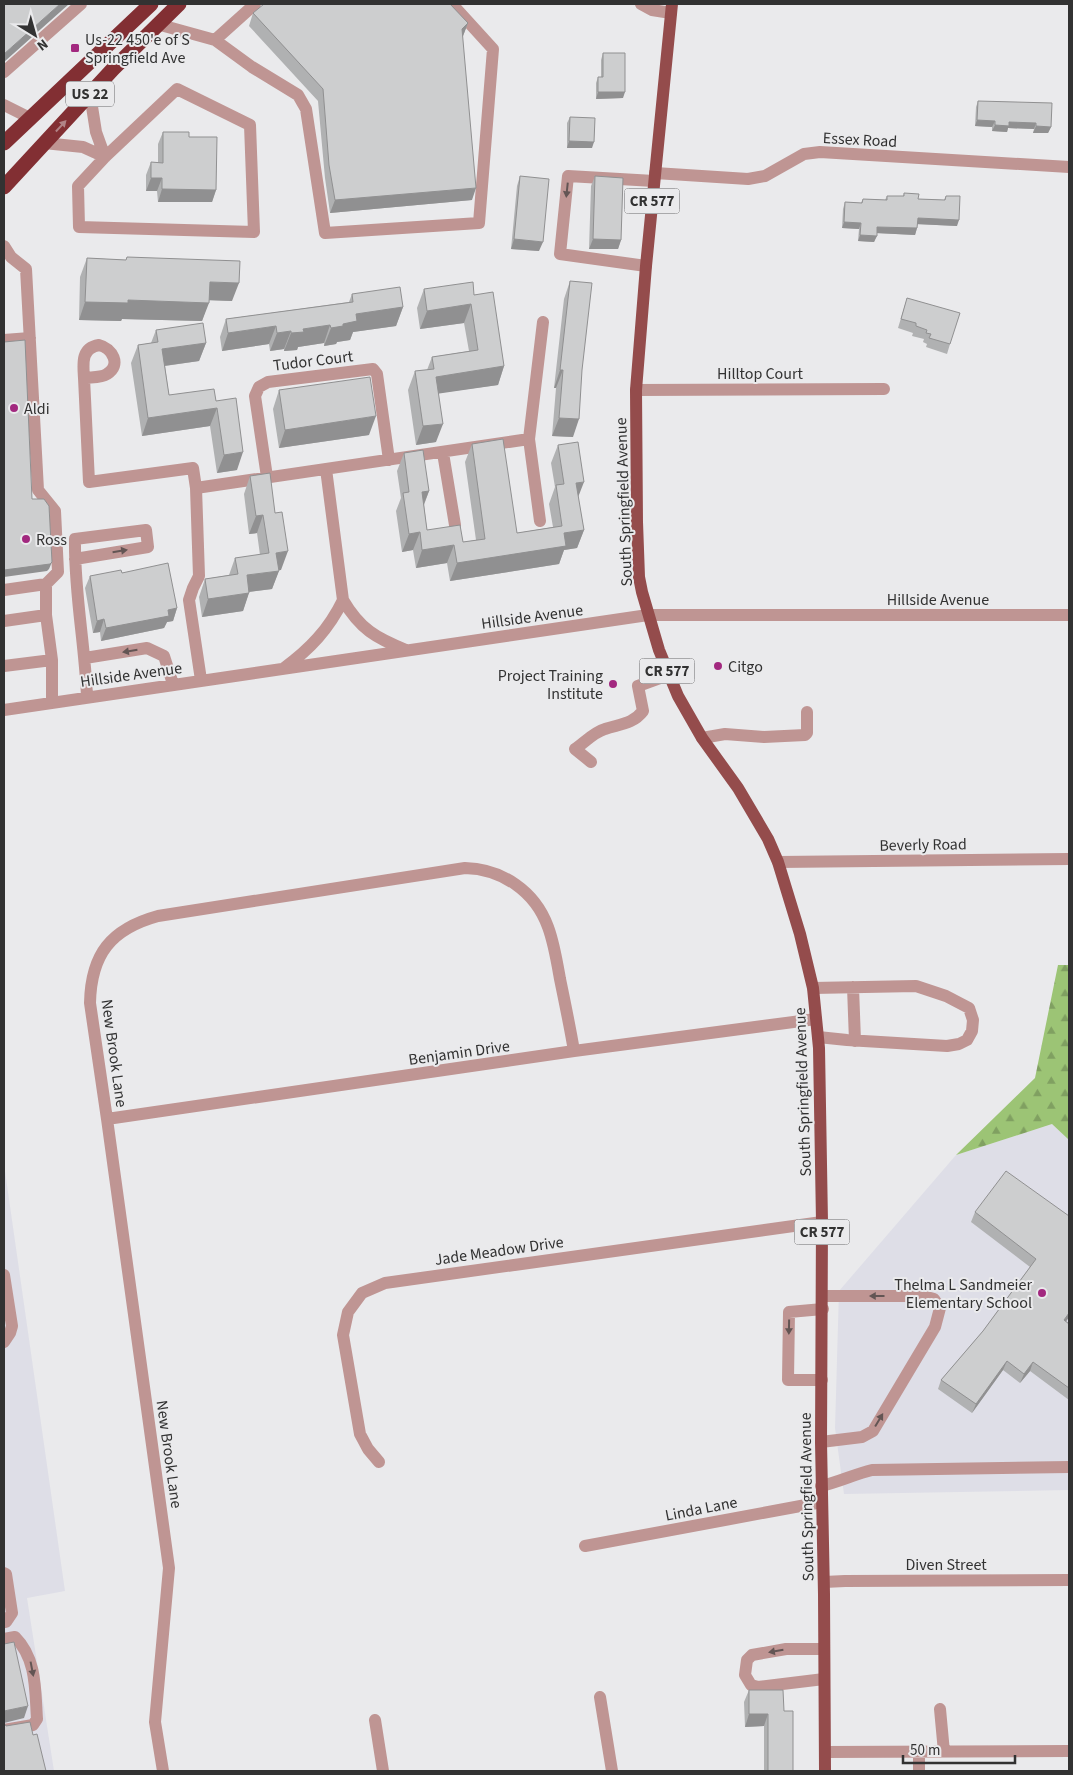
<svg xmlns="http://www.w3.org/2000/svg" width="1073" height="1775" viewBox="0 0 1073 1775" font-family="'Source Sans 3',sans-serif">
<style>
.built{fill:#dedee7}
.forest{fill:url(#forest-firs)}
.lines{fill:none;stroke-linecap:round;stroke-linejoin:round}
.minor{stroke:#bf9593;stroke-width:12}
.major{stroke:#944c4c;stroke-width:12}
.highway{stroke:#822f33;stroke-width:15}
.wall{fill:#b0b1b2}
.shaded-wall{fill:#909091}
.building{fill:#cdcecf;stroke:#909091}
.oneway{fill:#b18386}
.oneway2{fill:#635554}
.poi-dot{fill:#a2287f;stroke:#eaeaec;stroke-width:2}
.labels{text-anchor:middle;stroke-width:4;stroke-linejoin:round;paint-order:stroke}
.shield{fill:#eaeaec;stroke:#69696a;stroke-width:1}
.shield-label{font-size:15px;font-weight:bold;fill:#323232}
.poi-label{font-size:16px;fill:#323232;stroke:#eaeaec;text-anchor:start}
.street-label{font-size:16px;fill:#323232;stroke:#eaeaec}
</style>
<defs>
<pattern id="forest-firs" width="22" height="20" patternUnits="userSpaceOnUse" patternTransform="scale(1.25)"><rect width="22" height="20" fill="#9cc475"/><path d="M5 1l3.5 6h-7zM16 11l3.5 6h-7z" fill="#80a061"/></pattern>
</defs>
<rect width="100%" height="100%" fill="#eaeaec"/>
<path class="built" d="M1052 1124 1069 1140V1490L844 1494 835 1428 839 1291 956 1155Z
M4 1164 65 1591 27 1598 54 1771H4Z"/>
<path class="forest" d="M1058 965H1069V1140L1052 1124 956 1155 1035 1078Z"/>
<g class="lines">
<path class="minor" d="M641 4 652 10 671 13
M157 24 215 40 255 4
M215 40 252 67 298 95 306 109 325 233 479 223 493 49 452 4
M4 72 81 4
M177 89 250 125 254 232 79 227 78 186 105 157Z
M90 94 96 132 105 157
M4 105 30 118
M44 143 83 147 105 157
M655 173 748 179 765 176 804 154 820 152 1069 167
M4 246 11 257 26 269 38 490 55 511 58 572 46 584V615L52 660V703
M646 266 560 254 568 176 654 181
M4 340 30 338
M99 345C112 348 122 365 107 374 101 378 92 377 84 378 83 363 81 348 99 345Z
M84 378 89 482 193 468 196 488 529 439
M636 390 884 389
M443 453 455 525
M326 469 343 600C360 629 376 638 406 650
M267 477 255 396 259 387 268 382 373 369 377 374 389 460
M196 488 199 576 193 588 189 600 201 680
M540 521 529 439 543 322
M75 559 148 547 146 530 75 539C74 592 85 644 87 697
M4 590 46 584
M4 621 46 615
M85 658 147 648 164 656 173 684
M4 666 52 660
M284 668C310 649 329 629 343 600
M4 710 648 615H1069
M702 738 725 734 764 737 805 735 807 733V712
M591 762 575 749C584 743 594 732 605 729 620 724 633 724 643 711L638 686 668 675
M778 862 1069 859
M853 987 855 1041
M813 988 916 986 946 996 969 1008 973 1020 972 1031 967 1040 959 1044 947 1046 847 1040 818 1037
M107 1119 574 1051 816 1019
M4 1275 12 1326 10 1333 4 1342
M822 1380H788L789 1312 823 1309
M821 1442 862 1437 873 1431 935 1327 940 1308 934 1299 923 1296H823
M379 1462 368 1449 360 1434 343 1335 348 1312 362 1293 385 1283 822 1222
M821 1486C839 1482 855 1474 872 1470L1069 1467
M585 1546 822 1502
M4 1573 6 1574 12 1613 6 1622H4
M824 1582 845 1581 1069 1580
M4 1639 15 1637C37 1659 35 1690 37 1719L33 1725 4 1730
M824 1649H786L752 1655 747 1660 745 1675 751 1685 758 1687 824 1679
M600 1697 612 1771
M940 1709 944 1752
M375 1720 383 1771
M825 1752 1069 1751
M919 1752V1771
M163 1771 155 1722 169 1568 107 1119 90 1003C91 954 111 929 158 916L465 868C502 869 535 891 548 927 554 943 557 962 560 979 565 1003 570 1027 574 1051"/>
<path class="major" d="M672 4 646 266 636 390 637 522 639 577 642 592 659 650 678 696 702 738 738 788 768 839 778 862 800 934 813 988 819 1048 822 1222 821 1442 824 1594 825 1771"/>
<path class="highway" d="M4 143 151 4
M4 187 113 69 179 4"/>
</g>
<path class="wall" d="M253 13 468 23 463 36 462 37 472 200 330 213 325 178 318 101 249 26Z
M603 53 623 98 596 99V83L598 77H601V60Z
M978 101 1051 127 1048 133H1033L1034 129 1008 128 1007 132 992 131V127L975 126 976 107Z
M570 117 592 148H567V123Z
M163 132 189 137 216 190 212 202H158L157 191H146V175L151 162 158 163V144Z
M520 176 539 251 511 249 517 186Z
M595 176 621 240 618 249H589L591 186Z
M904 193 918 199 944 200 946 196 957 226 917 224V228L915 235 877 233 874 242 858 241 859 229 842 228 843 209 845 202 861 203 863 199 885 200 887 196H903Z
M127 257 232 301 209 300 202 321 122 319 121 321 79 320 80 277 87 258 126 260Z
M570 281 573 437 552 436 556 388H554L564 299Z
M424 289 474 295 504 366 498 385 438 393 436 442 416 445 408 390 415 371 427 370 432 357 469 351 464 323 420 329 417 308Z
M352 294 403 307 396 326 353 332 350 340 337 342 336 344 324 346V343L298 347 297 350 284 351V349L270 351 269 344 222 351 220 337 226 319 349 302Z
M907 298 950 344 947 354 926 347 927 344 923 342 924 339 912 336 913 333 898 328Z
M156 330 206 343 199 361 165 366 169 395 216 401 237 470 217 473 210 426 142 436 131 363 138 345 151 343Z
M279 390 369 435 279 448 273 409Z
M472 444 517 533 553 527 549 504 555 487 551 463 558 445 578 497 584 530 577 548 564 550 559 564 450 581 447 563 416 568 413 550 402 552 396 511 401 498 397 471 404 453 429 491 424 505 427 530 463 542 476 540 465 462Z
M250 476 281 570H279L272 589 249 592 243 611 202 617 199 597 205 579 229 575 235 558 260 555 257 533 249 534 244 494Z
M122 573 177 608 173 621 167 622 164 628 101 641 100 632 93 633 85 588 90 576Z
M975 1212 1069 1216V1317L1066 1321 1069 1324V1400L1030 1371 1020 1383 1003 1370 972 1413 938 1389 941 1380 983 1331 1030 1267 971 1222Z
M749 1690 784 1711 793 1771H764V1726L745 1727 744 1702Z"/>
<path class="shaded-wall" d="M60 4H69L4 62V54Z
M468 23 463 36 457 41 462 29Z
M598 92H625L623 98 596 99Z
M977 120 995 121 992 127 975 126Z
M1009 122 1036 123 1034 129 1008 128 1007 132 992 131 995 125Z
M1036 126 1051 127 1048 133H1033Z
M569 141 594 142 592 148H567Z
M151 178H162L157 191H146Z
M476 188 472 200 330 213 335 200Z
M162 189 216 190 212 202H158Z
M918 218 959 220 957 226 915 224Z
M844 222 861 223 859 229 842 228Z
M877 227 917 228 915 235 875 233Z
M860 235 877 236 874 242 858 241Z
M514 239 543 242 539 251 511 249Z
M593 239 621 240 618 249H589Z
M210 282 239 283 232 301 203 300Z
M128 300 209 303 202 321 122 319 121 321 79 320 85 302Z
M471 304 464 323 420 329 427 311Z
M403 307 396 326 353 332 350 340 337 342 336 344 324 346 331 328 343 324 356 314Z
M330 325 324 343 298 347 297 350 284 351 291 333 303 329Z
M276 326 269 344 222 351 228 333Z
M291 331 284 349 270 351 277 333Z
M206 343 199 361 156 367 162 349Z
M504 366 498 385 429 395 436 377Z
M560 370H563L556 388H554Z
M217 408 210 426 142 436 148 418Z
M376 416 369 435 279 448 285 430Z
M559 418 579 419 573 437 552 436Z
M443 424 436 442 416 445 423 426Z
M243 452 237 470 217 473 224 455Z
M584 482 577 500 576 483Z
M429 491 422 509V492Z
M263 515 257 533 249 534 256 516Z
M584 530 577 548 564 550 559 564 450 581 457 563 564 533Z
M420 532 413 550 402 552 409 534Z
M454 545 447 563 416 568 422 550Z
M288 551 281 570 270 571 276 553Z
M52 562 49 569 47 571 4 577V570Z
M279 571 272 589 240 593 247 575Z
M249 593 243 611 202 617 208 599Z
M177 608 173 621 167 622 164 628 101 641 106 628 168 610Z
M104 619 100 632 93 633 97 621Z
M1069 1313V1317L1061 1329 1064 1320Z
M1007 1361 1003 1370 972 1413 976 1404Z
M1033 1362 1030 1371 1020 1383 1024 1374Z
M28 1706 24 1718 4 1723V1711Z
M749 1714H768L764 1726 745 1727Z"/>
<path class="building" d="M4 4H60L4 54Z
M264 4H450L468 23 462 29 476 188 335 200 329 165 323 89 253 13Z
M603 53H625V92H598V77H603Z
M978 101 1052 103 1051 127 1036 126V123L1009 122V126L995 125V121L977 120Z
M570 117 595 118 594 142 569 141Z
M163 132H189V137H217L216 190 162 189V178H151V162L163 163Z
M520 176 549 179 543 242 514 239Z
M595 176 623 178 621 240 593 239Z
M904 193 919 194 918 199 945 200 946 196H960L959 220 918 218 917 228 877 227V236L860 235 861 223 844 222 845 202 862 203 863 199 887 200V196H904Z
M127 257 240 261 239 283 210 282 209 303 128 300V303L85 302 87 258 126 260Z
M570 281 592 283 582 370 579 419 559 418 563 370H560Z
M473 282 474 295 493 292 504 366 436 377 443 424 423 426 415 371 434 369 432 357 478 350 471 304 427 311 424 289Z
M400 287 403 307 356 314 357 321 343 324V326L331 328 330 325 303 329 304 332 291 333V331L277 333 276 326 228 333 226 319 353 302 352 294Z
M907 298 960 313 950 344 929 338 931 334 926 333 927 330 916 326V323L901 319Z
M203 323 206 343 162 349 169 395 214 389 216 401 236 398 243 452 224 455 217 408 148 418 138 345 158 342 156 330Z
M25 340 32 499H44L49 506 52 562 50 564 4 570V342Z
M370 377 376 416 285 430 279 390Z
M503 439 517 533 562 526 556 485 564 484 558 445 578 442 584 482 576 483 584 530 564 533 566 546 457 563 454 545 422 550 420 532 409 534 403 493 409 492 404 453 423 450 429 491 422 492 427 530 460 525 463 542 485 539 472 444Z
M270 473 275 513 282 512 288 551 276 553 279 571 247 575 249 593 208 599 205 579 238 574 235 558 269 553 263 515 256 516 250 476Z
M168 563 177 608 168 610 169 616 106 628 104 619 97 621 90 576 121 570 122 573Z
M1006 1171 1069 1216V1313L1064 1320 1069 1324V1388L1033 1362 1024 1374 1007 1361 976 1404 941 1380 983 1331 1036 1259 975 1212Z
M14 1642 28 1706 4 1711V1644Z
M749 1690H783L784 1711H793V1771H768V1714H749Z
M30 1722 33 1735 37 1734 46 1771H4V1723L6 1726Z"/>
<defs><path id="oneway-solid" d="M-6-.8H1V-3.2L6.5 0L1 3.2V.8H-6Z" transform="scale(1.25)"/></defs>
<use class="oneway" href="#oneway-solid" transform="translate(61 126) rotate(-47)"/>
<g class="oneway2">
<use href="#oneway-solid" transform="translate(567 190) rotate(96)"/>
<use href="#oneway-solid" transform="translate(120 551) rotate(-9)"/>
<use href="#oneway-solid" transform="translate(130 651) rotate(171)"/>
<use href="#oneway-solid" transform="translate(877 1296) rotate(180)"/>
<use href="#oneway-solid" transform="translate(789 1327) rotate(91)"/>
<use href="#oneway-solid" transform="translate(879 1420) rotate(-59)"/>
<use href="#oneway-solid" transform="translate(776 1651) rotate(170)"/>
<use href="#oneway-solid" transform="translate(32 1669) rotate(79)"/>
</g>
<g class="poi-dot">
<rect x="70" y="43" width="10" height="10" rx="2.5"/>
<circle cx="14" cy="408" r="5"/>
<circle cx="26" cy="539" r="5"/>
<circle cx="718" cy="666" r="5"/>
<circle cx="613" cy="684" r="5"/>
<circle cx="1042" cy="1293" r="5"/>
</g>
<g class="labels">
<g class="shield">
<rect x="66" y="81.5" width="48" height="25" rx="4"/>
<rect x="624.5" y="188.5" width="55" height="25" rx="4"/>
<rect x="639.5" y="658.5" width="55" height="25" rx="4"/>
<rect x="794.5" y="1219.5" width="55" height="25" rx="4"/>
</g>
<g class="shield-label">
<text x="90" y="99">US 22</text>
<text x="652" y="206">CR 577</text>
<text x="667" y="676">CR 577</text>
<text x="822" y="1237">CR 577</text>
</g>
<g class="poi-label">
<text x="85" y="45">Us-22 450'e of S<tspan x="85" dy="18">Springfield Ave</tspan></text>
<text x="24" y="414">Aldi</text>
<text x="36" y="545">Ross</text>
<text x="728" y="672">Citgo</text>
<text x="603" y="681" text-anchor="end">Project Training<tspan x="603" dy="18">Institute</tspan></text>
<text x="1032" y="1290" text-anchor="end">Thelma L Sandmeier<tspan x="1032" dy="18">Elementary School</tspan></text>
</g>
<g class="street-label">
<text transform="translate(860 139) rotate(3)" y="6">Essex Road</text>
<text transform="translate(313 360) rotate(-7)" y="6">Tudor Court</text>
<text x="760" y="379">Hilltop Court</text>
<text transform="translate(623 502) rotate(-92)" y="6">South Springfield Avenue</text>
<text x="938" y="605">Hillside Avenue</text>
<text transform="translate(532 616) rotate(-8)" y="6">Hillside Avenue</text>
<text transform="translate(131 674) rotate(-8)" y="6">Hillside Avenue</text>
<text transform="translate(923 844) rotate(-1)" y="6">Beverly Road</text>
<text transform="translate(459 1052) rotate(-8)" y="6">Benjamin Drive</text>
<text transform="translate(115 1053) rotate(82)" y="6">New Brook Lane</text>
<text transform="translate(802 1092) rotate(-92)" y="6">South Springfield Avenue</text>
<text transform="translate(499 1250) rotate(-8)" y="6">Jade Meadow Drive</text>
<text transform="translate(170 1454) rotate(82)" y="6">New Brook Lane</text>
<text transform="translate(806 1497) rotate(-91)" y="6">South Springfield Avenue</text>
<text transform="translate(701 1508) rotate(-11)" y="6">Linda Lane</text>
<text x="946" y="1570">Diven Street</text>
</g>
</g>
<rect width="1073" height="1775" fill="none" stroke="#323232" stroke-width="10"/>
<g transform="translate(35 35) rotate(143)" stroke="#eaeaec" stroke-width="4" paint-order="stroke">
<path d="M0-4L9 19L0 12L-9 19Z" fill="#323232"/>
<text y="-8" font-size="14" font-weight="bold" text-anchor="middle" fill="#323232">N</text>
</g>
<path d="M903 1755v8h112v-8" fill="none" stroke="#323232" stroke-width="2.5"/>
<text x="910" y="1755" font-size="15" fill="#323232" stroke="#eaeaec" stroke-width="4" paint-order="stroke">50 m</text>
</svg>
